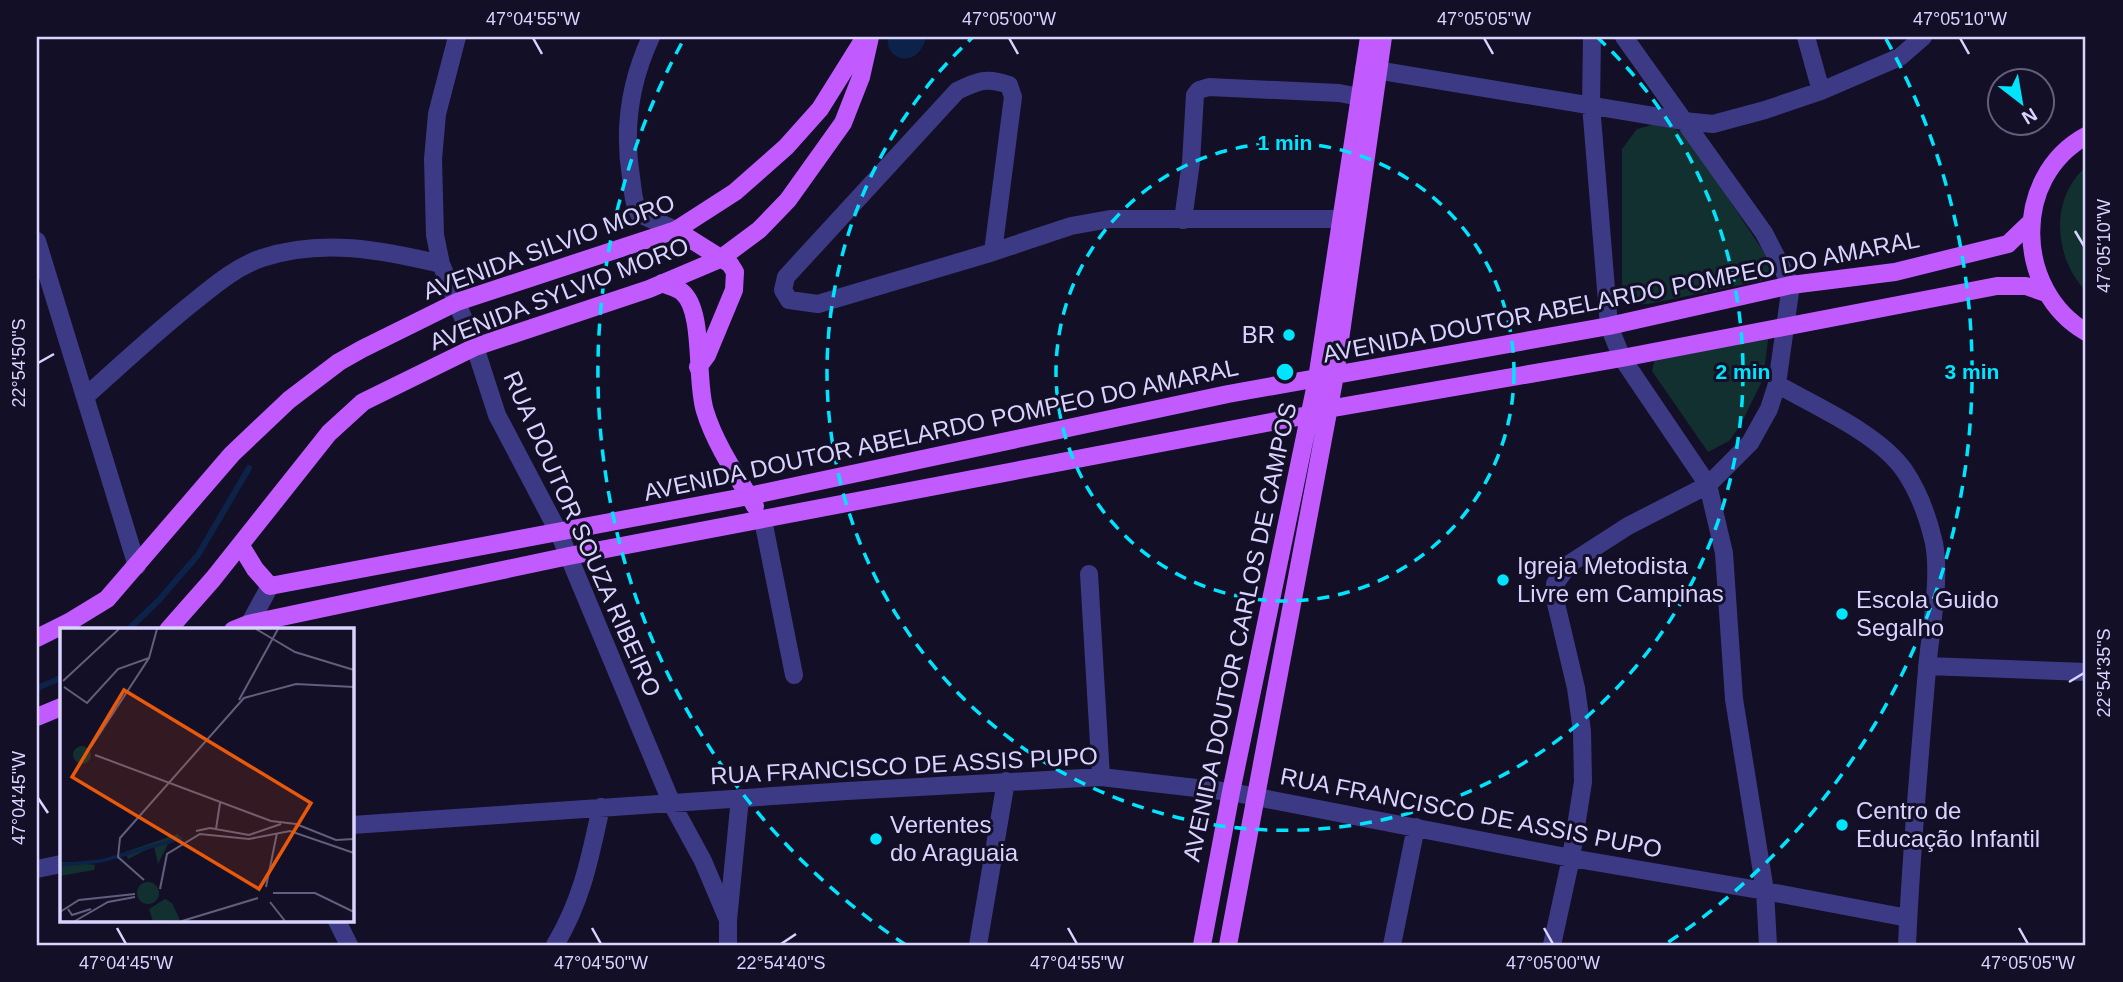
<svg xmlns="http://www.w3.org/2000/svg" width="2123" height="982" viewBox="0 0 2123 982" font-family="Helvetica,sans-serif">
<style>
.green{fill:#12302f}
.lines{fill:none;stroke-linecap:round;stroke-linejoin:round}
.stream{stroke:#0c2248;stroke-width:6}
.river{stroke:#0c2248;stroke-width:35}
.minor{stroke:#3d3a85;stroke-width:18}
.major{stroke:#c25bff;stroke-width:18}
.ticks{fill:none;stroke:#d9d4ff;stroke-width:2.5}
.ring{fill:none;stroke:#00e5ff;stroke-width:3.5;stroke-dasharray:12 9}
.poi-dot{fill:#00e5ff;stroke:#130f26;stroke-width:2.5}
.labels{text-anchor:middle;stroke-width:6;stroke-linejoin:round;paint-order:stroke}
.street-label{font-size:24px;fill:#d9d4ff;stroke:#130f26}
.poi-label{font-size:24px;fill:#d9d4ff;stroke:#130f26;text-anchor:start}
.inset-river{fill:none;stroke:#0c2248;stroke-width:3.5}
.inset-road{fill:none;stroke:#625e7d;stroke-width:2}
.view{fill:#e8590c;fill-opacity:0.15;stroke:#e8590c;stroke-width:3.5}
.inset-edge{fill:none;stroke:#d9d4ff;stroke-width:3.5}
.centre{fill:#00e5ff;stroke:#130f26;stroke-width:3.5}
.ring-label{font-size:21px;text-anchor:middle;font-weight:bold;fill:#00e5ff;stroke:#130f26;stroke-width:6;stroke-linejoin:round;paint-order:stroke}
.neatline{fill:none;stroke:#d9d4ff;stroke-width:2.5}
.ticks-label{font-size:18px;text-anchor:middle;fill:#d9d4ff}
</style>
<rect width="100%" height="100%" fill="#130f26"/>
<path class="green" d="M1655 124 1670 126 1687 136 1773 266 1770 275 1761 281 1648 304H1636L1622 291V149L1637 129Z
M2086 167V291C2054 259 2049 198 2086 167Z
M1769 333 1763 379 1740 426 1729 441 1708 452 1652 371 1655 357Z"/>
<g class="lines">
<path class="stream" d="M128 630 159 600 198 555 249 468
M37 688 61 678"/>
<path class="river" d="M905 41 908 37"/>
<path class="minor" d="M457 37 437 114 433 159 435 235 441 264 475 347 497 415 559 533 672 804 703 861 728 920
M651 37C630 82 623 128 631 177 633 191 633 202 639 214L676 230
M1592 37 1591 105 1609 326 1622 358 1708 485 1724 553 1734 699 1765 891 1768 945
M1806 37 1821 91
M1364 68 1684 121 1713 124 1765 110 1821 91 1900 57 1923 37
M1183 220 1191 162 1195 95 1199 90 1209 87 1339 93 1360 97
M37 241 137 566
M993 252 1013 97 1009 85C986 77 978 81 957 91L786 277 783 290 789 300 818 304 993 252 1071 226 1110 219H1341
M1777 384C1816 407 1878 433 1904 470 1919 492 1928 517 1934 543 1941 581 1930 631 1927 670 1919 762 1911 853 1907 945
M86 396C122 364 157 331 195 301 216 284 236 267 262 258 322 238 382 250 441 264
M763 520 794 675
M1089 574 1101 777
M246 630 270 586
M1927 666 2086 672
M352 825 847 791 1101 777 1231 792 1571 858 1765 891 1908 918
M37 869 61 864
M337 921 349 945
M555 945C582 900 590 858 601 807
M728 945V920L740 798
M978 945 1006 781
M1392 945 1416 827
M1552 945 1571 858 1583 782 1582 731 1576 688 1554 595 1555 584 1569 564 1628 526 1708 485 1750 443 1769 409 1777 384 1791 285 1764 233 1624 37"/>
<path class="major" d="M2086 136C2011 177 2015 291 2086 332
M676 230 730 264 735 272 734 290 707 355 698 367
M662 283C668 286 677 288 682 292 705 311 695 380 705 411 715 444 737 476 755 506
M241 546 255 569 270 586 749 496 1228 394 1609 326 1791 285 1895 272 2008 244 2032 221
M168 630 213 579 329 433 363 402 475 347 649 289 720 259 759 230 788 200 843 123 861 77 870 37
M233 630 248 624 569 556 1308 415 1328 409 1622 358 1997 286H2026L2046 293
M37 638 71 621 107 599 232 454 289 400 339 362 362 349 457 302 676 230 735 192 786 147 820 109 865 37
M37 717 61 707
M1202 945 1231 792 1317 379 1369 37
M1228 945 1335 375 1383 37"/>
</g>
<path class="ticks" d="M533 38 542 54M1009 38 1018 54M1484 38 1493 54M1960 38 1969 54M2075 231 2084 246M38 363 54 354M2069 682 2084 673M38 798 48 813M117 928 126 944M592 928 601 944M1068 928 1077 944M1544 928 1553 944M2019 928 2028 944M781 944 796 934"/>
<g class="ring">
<circle cx="1285" cy="372" r="229"/>
<path d="M1597 37A458 458 0 1 1 973 37"/>
<path d="M906 945A687 687 0 0 1 684 39M1886 39A687 687 0 0 1 1664 945"/>
</g>
<g class="poi-dot">
<circle cx="1289" cy="335" r="7"/>
<circle cx="1503" cy="580" r="7"/>
<circle cx="1842" cy="614" r="7"/>
<circle cx="1842" cy="825" r="7"/>
<circle cx="876" cy="839" r="7"/>
</g>
<g class="labels">
<g class="street-label">
<text transform="translate(549 247) rotate(-20)" y="8">AVENIDA SILVIO MORO</text>
<text transform="translate(559 294) rotate(-21)" y="8">AVENIDA SYLVIO MORO</text>
<text transform="translate(1621 297) rotate(-11)" y="8">AVENIDA DOUTOR ABELARDO POMPEO DO AMARAL</text>
<text transform="translate(941 430) rotate(-12)" y="8">AVENIDA DOUTOR ABELARDO POMPEO DO AMARAL</text>
<text transform="translate(582 534) rotate(66)" y="8">RUA DOUTOR SOUZA RIBEIRO</text>
<text transform="translate(1240 632) rotate(-78)" y="8">AVENIDA DOUTOR CARLOS DE CAMPOS</text>
<text transform="translate(904 766) rotate(-3)" y="8">RUA FRANCISCO DE ASSIS PUPO</text>
<text transform="translate(1471 813) rotate(11)" y="8">RUA FRANCISCO DE ASSIS PUPO</text>
</g>
<g class="poi-label">
<text x="1275" y="343" text-anchor="end">BR</text>
<text x="1517" y="574">Igreja Metodista<tspan x="1517" dy="28">Livre em Campinas</tspan></text>
<text x="1856" y="608">Escola Guido<tspan x="1856" dy="28">Segalho</tspan></text>
<text x="1856" y="819">Centro de<tspan x="1856" dy="28">Educação Infantil</tspan></text>
<text x="890" y="833">Vertentes<tspan x="890" dy="28">do Araguaia</tspan></text>
</g>
</g>
<g transform="translate(60 628)">
<rect width="294" height="294" fill="#130f26"/>
<path d="M13 127a9 9 0 1 1 18 0a9 9 0 1 1-18 0ZM118 206 120 211 108 216 98 236 94 218 68 231 65 224ZM0 234H11L35 237 34 242 0 248ZM77 265a11 11 0 1 1 22 0a11 11 0 1 1-22 0ZM105 271 112 275 120 292 93 293 89 281Z" fill="#12302f"/>
<path class="inset-river" d="M0 237 41 233 122 210"/>
<path class="inset-road" d="M196 1 235 24 294 42M3 53 59 1M4 59 27 75 58 41 89 30M179 72 218 1M31 119 89 30 97 1M35 127 211 193 236 196 276 212 294 211M156 201 160 175M136 203 150 200 189 207 221 196M84 252 58 229 60 210 184 70 236 56 294 59M206 259 217 205M100 261 107 226 140 206 189 211 230 203 294 225M213 265H255L294 284M210 274 225 293M8 281 12 287 31 281M0 284 19 272 75 266M15 293 48 274 75 269M122 293 198 270"/>
<path class="view" d="M64 62 251 175 199 261 12 149Z"/>
<rect width="294" height="294" class="inset-edge"/>
</g>
<circle cx="1285" cy="372" r="10" class="centre"/>
<g class="ring-label">
<text x="1285" y="150">1 min</text>
<text x="1743" y="379">2 min</text>
<text x="1972" y="379">3 min</text>
</g>
<rect width="2123" height="982" fill="none" stroke="#130f26" stroke-width="77"/>
<g transform="translate(2021 102) rotate(149)"><circle r="33" fill="#130f26" stroke="#625e7d" stroke-width="2"/>
<path d="M0-5L12 26L0 18L-12 26Z" fill="#00e5ff"/>
<text y="-10" font-size="19" font-weight="bold" text-anchor="middle" fill="#d9d4ff">N</text>
</g>
<rect x="38" y="38" width="2046" height="906" class="neatline"/>
<g class="ticks-label">
<text x="533" y="25">47°04'55"W</text>
<text x="1009" y="25">47°05'00"W</text>
<text x="1484" y="25">47°05'05"W</text>
<text x="1960" y="25">47°05'10"W</text>
<text transform="translate(2104 246) rotate(-90)" y="6">47°05'10"W</text>
<text transform="translate(19 363) rotate(-90)" y="6">22°54'50"S</text>
<text transform="translate(2104 673) rotate(-90)" y="6">22°54'35"S</text>
<text transform="translate(19 798) rotate(-90)" y="6">47°04'45"W</text>
<text x="126" y="969">47°04'45"W</text>
<text x="601" y="969">47°04'50"W</text>
<text x="781" y="969">22°54'40"S</text>
<text x="1077" y="969">47°04'55"W</text>
<text x="1553" y="969">47°05'00"W</text>
<text x="2028" y="969">47°05'05"W</text>
</g>
</svg>
